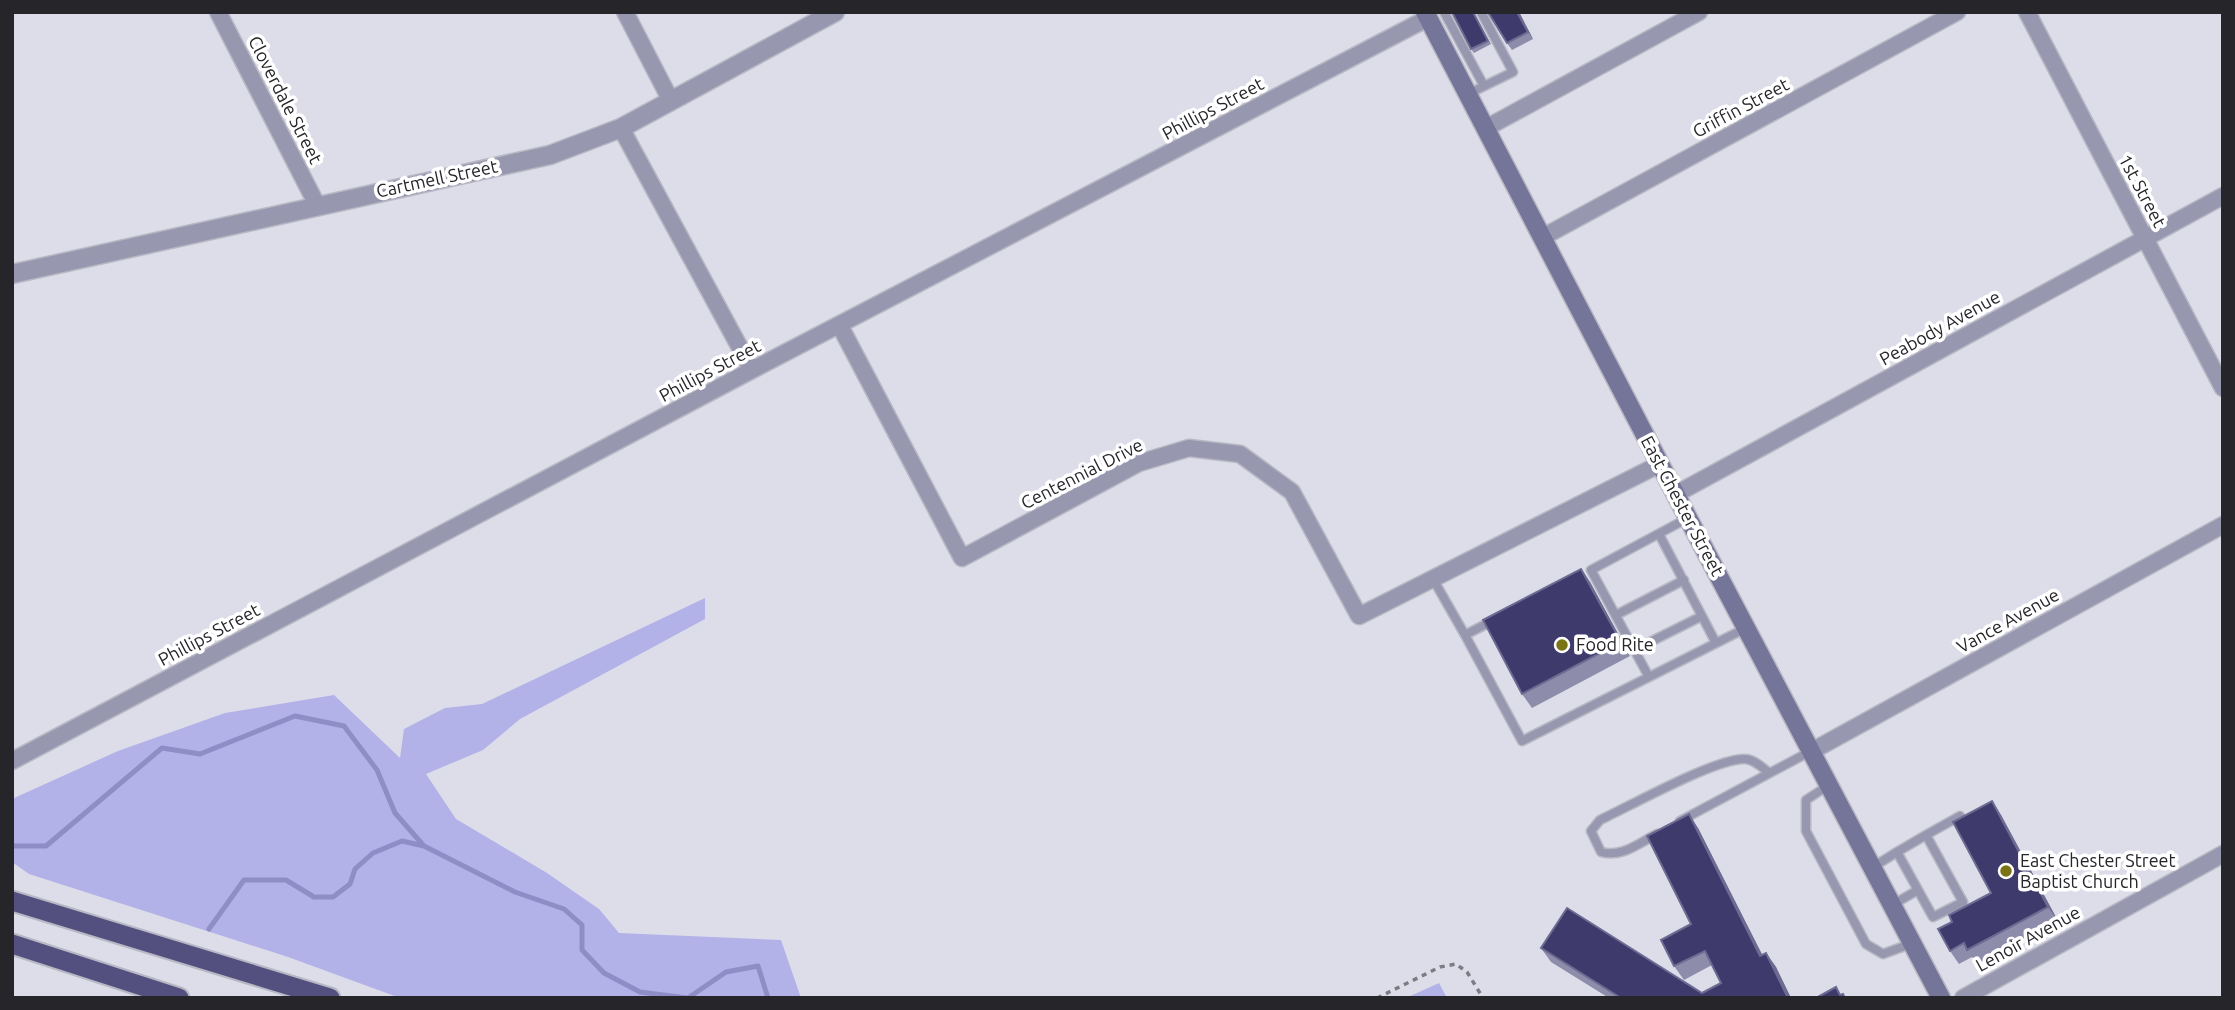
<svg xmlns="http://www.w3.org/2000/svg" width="2235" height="1010" viewBox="0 0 2235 1010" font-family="Ubuntu,sans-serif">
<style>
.green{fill:#b2b1e8}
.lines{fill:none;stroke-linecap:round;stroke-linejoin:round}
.stream{stroke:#8e8dc5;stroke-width:5}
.service-casing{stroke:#b8b8c4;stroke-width:11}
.minor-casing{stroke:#b8b8c4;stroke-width:19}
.tertiary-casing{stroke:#b8b8c4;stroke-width:21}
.secondary-casing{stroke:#b8b8c4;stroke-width:21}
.trunk-casing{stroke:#b8b8c4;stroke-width:23}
.path{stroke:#7c7c84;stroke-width:3.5;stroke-dasharray:5 5;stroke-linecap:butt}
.service{stroke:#9797b0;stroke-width:8}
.minor{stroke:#9797b0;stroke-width:16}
.tertiary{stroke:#9797b0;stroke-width:18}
.secondary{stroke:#757499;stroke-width:18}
.trunk{stroke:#535080;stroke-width:19}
.wall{fill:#8e8cab}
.shaded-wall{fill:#6e6b92}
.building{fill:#3e3a6c;stroke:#6e6b92;stroke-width:2}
.poi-dot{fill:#7a7417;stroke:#fff;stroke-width:2.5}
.labels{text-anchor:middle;stroke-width:7;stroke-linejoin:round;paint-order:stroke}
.street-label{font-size:18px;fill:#25252a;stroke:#fff}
.poi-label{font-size:18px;fill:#25252a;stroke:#fff;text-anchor:start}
</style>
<rect width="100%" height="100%" fill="#ddddea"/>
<path class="green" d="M705 598V619L520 719 483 750 426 774 456 819 547 873 599 909 619 933 781 940 801 998H400L288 957 29 874 12 862V799L118 751 225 713 334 695 400 758 404 729 445 708 482 704Z
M1439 983 1447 998H1408V997Z"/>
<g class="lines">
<path class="stream" d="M12 846H46L162 748 200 754 295 716 344 726 377 770 395 813 424 846 515 892 564 909 582 925V950L604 973 640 992 687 998
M209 929 244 880H286L314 897H333L350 884 355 869 373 853 402 841 424 846
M688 998 726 972 758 966 768 998"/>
<defs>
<path id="service" d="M1444 12 1484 86
M1468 94 1513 72 1481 12
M1688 518 1591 570 1649 677 1746 628
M1659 534 1716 643
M1433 579 1465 635 1492 621
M1616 615 1684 580
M1465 635 1522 741 1649 677
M1634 650 1702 616
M1829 785 1806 800V831L1866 944 1883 954 1913 943
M1680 821 1811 751
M1657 834C1639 843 1622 858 1601 852L1591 831 1600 820C1630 806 1716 758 1745 759 1753 759 1762 767 1768 772
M1926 835 1960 816
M1873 867 1897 852
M1892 905 1918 890 1933 917 1963 902 1926 835 1897 852 1918 890"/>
<path id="minor" d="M218 12 317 205
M625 12 670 99
M2027 12 2223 388
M621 128 752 370
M1486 128 1699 12
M1543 237 1957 12
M840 326 962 558 1139 463 1189 448 1240 454 1292 492 1359 616 1660 464
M1676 494 2223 196
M1812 751 2223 525
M12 761 752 370 1428 18
M1963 998 2223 854"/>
<path id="tertiary" d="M12 274 550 155 621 128 835 12"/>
<path id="secondary" d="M1425 12 1688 518 1941 998"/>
<path id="trunk" d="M12 901 330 998
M12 944 179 998"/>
</defs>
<use href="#service" class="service-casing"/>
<use href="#minor" class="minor-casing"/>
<use href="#tertiary" class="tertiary-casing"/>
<use href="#secondary" class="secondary-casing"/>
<use href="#trunk" class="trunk-casing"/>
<path class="path" d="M1377 998 1440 967 1456 964 1467 972 1483 998"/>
<use href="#service" class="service"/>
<use href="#minor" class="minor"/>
<use href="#tertiary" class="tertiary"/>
<use href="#secondary" class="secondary"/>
<use href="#trunk" class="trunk"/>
</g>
<path class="wall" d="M1473 12 1491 44 1474 53 1471 49Z
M1519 12 1533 39 1512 50 1507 43Z
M1581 569 1590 582 1630 656 1532 708 1522 694Z
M1992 801 2001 815 2058 921 1977 964 1972 957 1959 964 1950 951 1952 922 1991 893Z
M1698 828 1762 955 1766 953 1776 967 1791 998H1609L1551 962 1541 948 1702 993 1721 983 1712 965 1684 980 1674 966 1691 924Z"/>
<path class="shaded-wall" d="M1517 12H1519L1533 39 1528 32Z
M1581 569 1590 582 1630 656 1621 642Z
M1992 801 2001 815 2058 921 2048 907Z
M1689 814 1698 828 1770 970 1760 956Z
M1766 953 1776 967 1791 998H1788Z"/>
<path class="building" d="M1456 12H1473L1488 41 1471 49 1453 14Z
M1488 12H1517L1528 32 1507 43Z
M1581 569 1621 642 1522 694 1483 620Z
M1992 801 2048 907 1967 950 1964 943 1950 951 1938 929 1952 922 1949 915 1991 893 1953 822Z
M1689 814 1760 956 1766 953 1788 998H1621L1541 948 1567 908 1702 993 1721 983 1705 951 1674 966 1661 940 1691 924 1647 836Z
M1836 987 1840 995 1843 994 1845 998H1816Z"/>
<g class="poi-dot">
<circle cx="1562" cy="645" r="7"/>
<circle cx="2006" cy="871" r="7"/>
</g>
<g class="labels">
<g class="street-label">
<text transform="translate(285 100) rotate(63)" y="6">Cloverdale Street</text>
<text transform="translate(1741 108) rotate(-28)" y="6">Griffin Street</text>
<text transform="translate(1213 109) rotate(-28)" y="6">Phillips Street</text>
<text transform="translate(437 179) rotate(-12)" y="6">Cartmell Street</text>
<text transform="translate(2142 191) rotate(62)" y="6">1st Street</text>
<text transform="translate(1940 328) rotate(-29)" y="6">Peabody Avenue</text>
<text transform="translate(710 371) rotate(-28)" y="6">Phillips Street</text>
<text transform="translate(1082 474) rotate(-27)" y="6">Centennial Drive</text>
<text transform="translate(1682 506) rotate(62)" y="6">East Chester Street</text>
<text transform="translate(2008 621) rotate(-29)" y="6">Vance Avenue</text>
<text transform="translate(209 635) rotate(-28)" y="6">Phillips Street</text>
<text transform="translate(2028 939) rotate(-29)" y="6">Lenoir Avenue</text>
</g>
<g class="poi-label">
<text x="1576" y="651">Food Rite</text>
<text x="2020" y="867">East Chester Street<tspan x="2020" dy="21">Baptist Church</tspan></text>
</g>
</g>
<rect width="2235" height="1010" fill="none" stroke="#25252a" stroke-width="28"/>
</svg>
